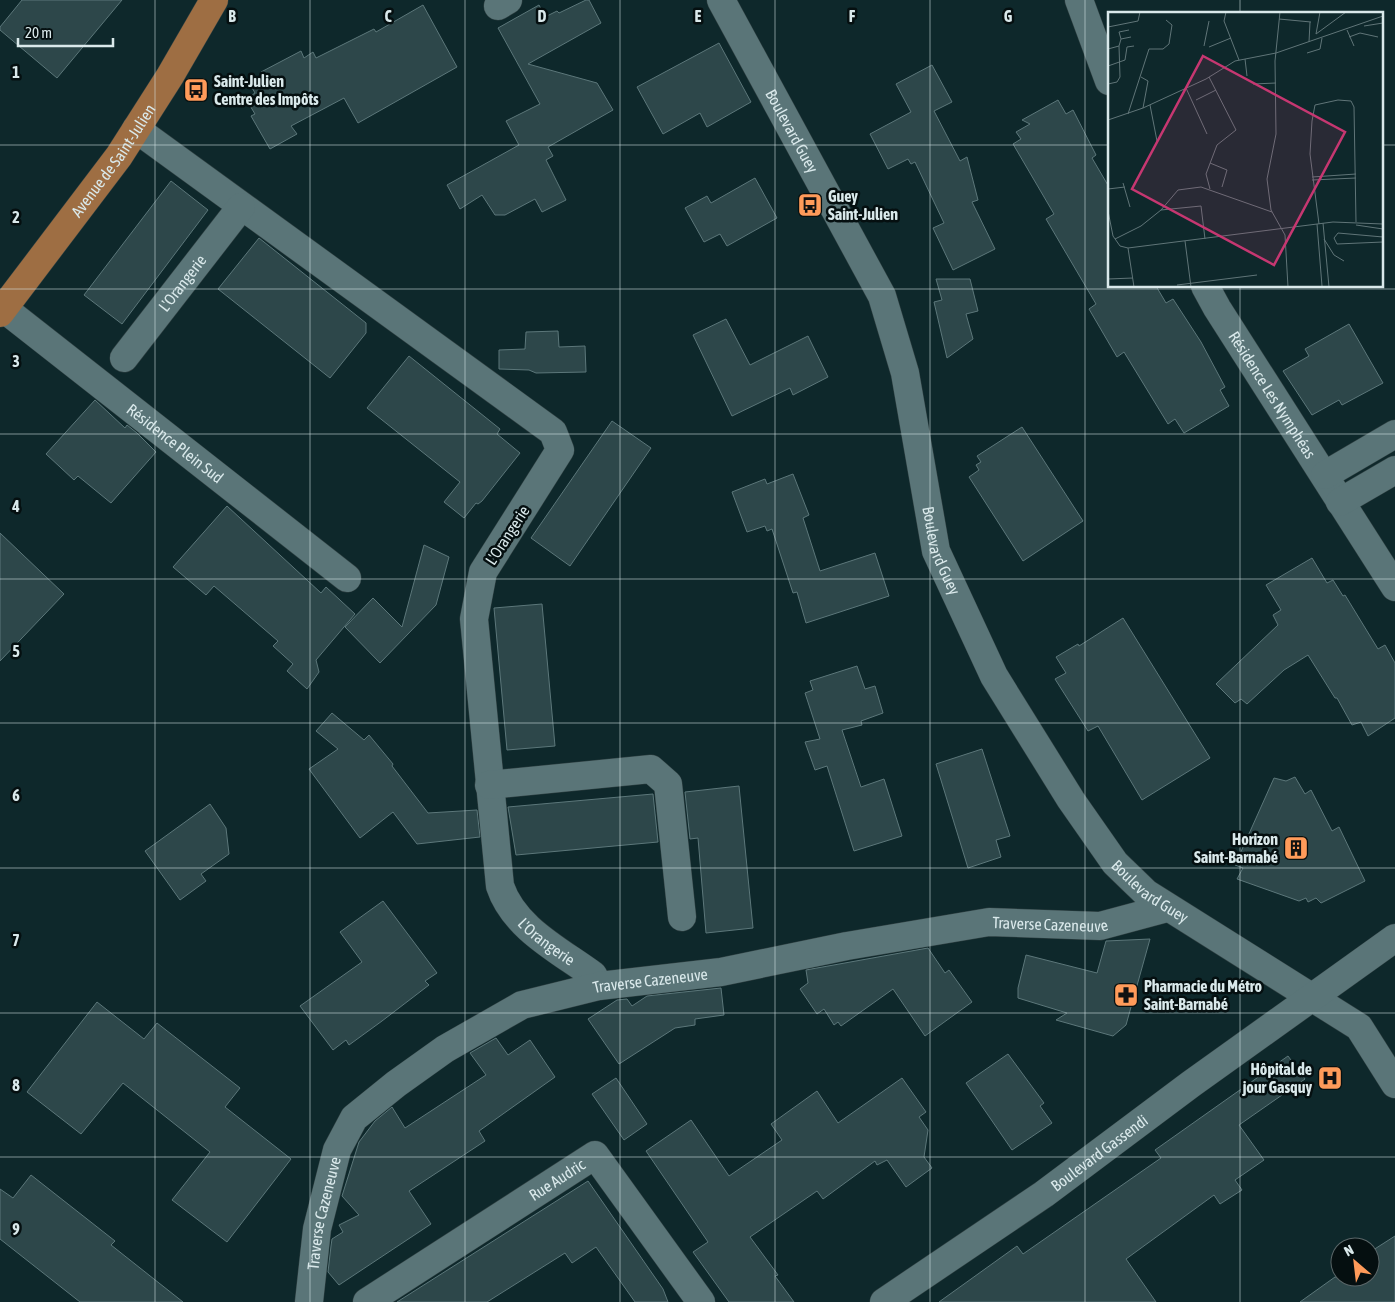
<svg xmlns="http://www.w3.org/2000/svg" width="1395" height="1302" viewBox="0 0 1395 1302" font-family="'Asap Condensed',sans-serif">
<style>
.building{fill:#2d474a;stroke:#5c777a}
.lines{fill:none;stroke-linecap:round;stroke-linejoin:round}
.minor-casing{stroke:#304143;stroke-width:29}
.major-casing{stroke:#304143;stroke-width:29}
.minor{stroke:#5a7578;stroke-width:28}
.major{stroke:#9e6e43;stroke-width:28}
.grid{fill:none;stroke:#dae9eb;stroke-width:1;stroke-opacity:0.55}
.labels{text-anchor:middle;stroke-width:5;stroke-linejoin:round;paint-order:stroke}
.poi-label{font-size:16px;font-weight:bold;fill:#dae9eb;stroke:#050f10;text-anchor:start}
.street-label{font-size:16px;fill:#dae9eb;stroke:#050f10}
.inset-road{fill:none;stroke:#607578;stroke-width:1}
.view{fill:#c63771;fill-opacity:0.15;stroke:#c63771;stroke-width:2.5}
.inset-edge{fill:none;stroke:#dae9eb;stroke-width:2.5}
.grid-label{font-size:16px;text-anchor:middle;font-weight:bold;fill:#dae9eb;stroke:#050f10;stroke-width:5;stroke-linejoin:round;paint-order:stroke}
</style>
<rect width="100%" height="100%" fill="#0e282b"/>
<path class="building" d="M22 0H122L57 78 0 30V27Z
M586 0H589L601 23 528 64 597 83 613 110 548 147 553 156 546 160 566 200 542 212 535 199 505 215H495L482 195 460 209 447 185 519 145 506 121 540 104 498 28 539 5 545 17 557 11 559 13Z
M423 5 457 67 358 123 344 98 291 126 297 134 270 149 251 116 255 114 246 99 255 93 251 86 264 78 261 72 301 51 304 58 313 52 316 58 374 29 376 32Z
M719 43 751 102 707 127 700 113 663 134 637 87Z
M932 65 952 102 934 111 960 161 967 157 978 200 972 202 995 249 953 270 933 228 944 223 915 162 911 164 908 159 888 169 870 134 911 112 896 84Z
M1058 100 1066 114 1073 110 1096 155 1092 158 1109 187V286H1156L1166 303 1173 299 1201 342 1225 387 1220 390 1229 406 1184 433 1175 419 1168 424 1124 352 1117 357 1089 309 1096 304 1046 219 1054 214 1013 144 1021 139 1016 132 1030 124 1022 120Z
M755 178 777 218 727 246 720 234 704 242 685 208 707 196 711 203Z
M171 181 208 210 122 324 84 295Z
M259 238 366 323V333L330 378 218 289Z
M936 279H970L978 311 966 314 973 339 947 358 934 302 942 300Z
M726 319 750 365 808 336 828 377 793 395 790 388 732 416 693 335Z
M1349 324 1383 383 1342 405 1339 400 1312 415 1283 371 1309 356 1305 349Z
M558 331 559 347 585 346 586 372 536 373 529 370 499 369V350L525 349 526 332Z
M409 356 500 429 497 434 520 453 482 501 478 504 476 503 464 518 444 502 460 482 367 408Z
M95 400 125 428 127 425 137 433 156 452 111 503 78 476 74 480 46 454Z
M612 421 651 448 570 566 531 538Z
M1022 427 1083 521 1023 561 969 477 979 470 976 465 981 462 977 456Z
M793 474 809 515 803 518 820 571 875 553 889 596 806 623 797 592 793 593 772 529 767 531 765 526 747 532 732 492 765 479 767 484Z
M227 506 321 593 326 587 355 614 316 660 319 672 307 689 287 671 293 664 273 646 278 641 214 586 206 595 173 567Z
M0 533 64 594 0 661Z
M424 545 449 557 436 605 380 663 345 627 373 598 402 627Z
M1312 558 1327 583 1333 580 1343 596 1345 595 1378 649 1385 645 1395 663V718L1368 736 1361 722 1352 725 1337 698H1335L1308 655 1284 670 1247 704 1241 699 1235 703 1216 684 1278 625 1273 615 1281 610 1266 585Z
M542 604 555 746 507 750 494 608Z
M1123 618 1210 758 1142 800 1098 726 1088 731 1055 679 1066 673 1056 657 1078 644 1079 646Z
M857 666 865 689 875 686 883 713 861 721 862 725 842 730 861 787 884 779 902 836 854 851 827 766 815 770 805 742 820 739 805 693 813 690 810 681Z
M332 713 364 740 369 735 393 764 392 766 428 813 477 810 480 837 417 844 393 812 360 838 309 769 338 749 316 731Z
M982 749 1010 836 996 840 1001 857 968 868 936 764Z
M1295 777 1305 794 1311 790 1332 831 1339 827 1365 881 1321 903 1316 898 1308 902 1306 898 1299 901 1237 879 1243 868 1235 865 1274 778 1286 781Z
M739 786 753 928 706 933 698 838 690 839 685 792Z
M653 794 658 842 516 855 508 807Z
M210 804 226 828 229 854 201 874 206 881 180 900 145 851Z
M383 901 437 973 425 981 429 985 382 1021 349 1045 346 1040 333 1050 300 1006 362 962 340 932Z
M1150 939 1126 1025 1113 1036 1056 1020 1067 1013 1018 998V988L1026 955 1097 973 1106 941Z
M928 948 945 973 949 970 972 1002 925 1036 893 989 841 1026 838 1022 834 1025 824 1009 817 1014 800 989 808 983 806 970Z
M721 988 724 1015 695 1019V1025L675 1028 619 1064 588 1019 617 1000 627 999 632 1006 647 996Z
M97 1002 144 1039 157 1023 240 1088 225 1107 291 1159 227 1242 172 1200 210 1152 123 1083 81 1134 27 1092Z
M496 1038 508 1055 530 1040 555 1077 479 1131 485 1141 409 1191 431 1224 339 1285 328 1272 331 1246 332 1239 343 1232 339 1225 359 1215 342 1196 359 1142 375 1121 392 1107 405 1128 486 1075 470 1053Z
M1008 1054 1044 1103 1040 1106 1052 1123 1012 1150 966 1083Z
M1288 1056 1305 1079 1239 1125 1264 1160 1235 1180 1242 1190 1220 1204 1214 1195 1126 1259 1156 1302H939L1017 1246 1023 1254 1161 1158 1155 1150Z
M616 1078 647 1124 624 1140 592 1094Z
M902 1078 926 1112 919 1117 928 1130 924 1157 932 1168 906 1187 887 1160 877 1165 875 1161 823 1199 817 1191 750 1237 778 1275 775 1276 794 1302H729L693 1252 708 1242 646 1151 691 1120 729 1176 782 1140 771 1124 817 1091 838 1123Z
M31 1175 115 1241 111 1245 183 1302H80L0 1239V1189L13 1198Z
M588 1181 663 1289 668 1302H635L596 1247 572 1263 565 1253 487 1302H397Z
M1395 1236V1302H1300L1335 1277H1370V1252Z"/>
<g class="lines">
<defs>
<g id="minor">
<path id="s1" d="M721 0 882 296 905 373 936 551 994 676 1071 800 1115 863 1146 893 1359 1027 1395 1084"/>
<path d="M1079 0 1109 81"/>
<path d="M498 6 508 0"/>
<path id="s2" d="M136 129 553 432 560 450 483 572 474 619 500 886C514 928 559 950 593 975L599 986"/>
<path id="s3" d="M1205 286 1217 308 1395 587"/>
<path id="s4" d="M3 308 347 578"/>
<path id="s5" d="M124 358 241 207"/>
<path d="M1325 475 1395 434"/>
<path d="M1340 502 1395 470"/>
<path d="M489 785 651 769 668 784 682 917"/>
<path id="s6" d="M309 1302 317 1229 337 1150 354 1118 396 1084 445 1049 522 1005 599 986 721 972 847 946 989 922 1100 926 1167 908"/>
<path id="s7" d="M367 1302 595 1155 701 1302"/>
<path id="s8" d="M884 1302 1044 1194 1191 1084 1395 938"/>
</g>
<g id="major">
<path id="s9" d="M0 313 119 156 170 76 214 0"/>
</g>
</defs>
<use href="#minor" class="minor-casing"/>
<use href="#major" class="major-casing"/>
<use href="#minor" class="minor"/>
<use href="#major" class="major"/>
</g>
<path class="grid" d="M155 0V1302M310 0V1302M465 0V1302M620 0V1302M775 0V1302M930 0V1302M1085 0V1302M1240 0V14M0 145H1109M1381 145H1395M1240 286V1302M0 289H1395M0 434H1395M0 579H1395M0 723H1395M0 868H1395M0 1013H1395M0 1157H1395"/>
<defs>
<symbol id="bus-square" viewBox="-11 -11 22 22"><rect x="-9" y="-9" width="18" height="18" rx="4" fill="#ff9b5a" stroke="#050f10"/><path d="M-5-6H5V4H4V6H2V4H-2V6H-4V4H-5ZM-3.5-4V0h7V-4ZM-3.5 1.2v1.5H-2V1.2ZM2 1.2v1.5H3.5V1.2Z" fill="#111"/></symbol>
<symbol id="building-square" viewBox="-11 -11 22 22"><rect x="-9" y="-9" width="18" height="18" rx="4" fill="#ff9b5a" stroke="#050f10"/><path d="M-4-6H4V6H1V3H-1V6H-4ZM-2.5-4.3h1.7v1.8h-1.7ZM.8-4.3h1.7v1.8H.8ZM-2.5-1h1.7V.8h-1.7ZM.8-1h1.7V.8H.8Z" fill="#111"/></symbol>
<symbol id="pharmacy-square" viewBox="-11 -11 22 22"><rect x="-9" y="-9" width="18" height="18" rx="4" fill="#ff9b5a" stroke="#050f10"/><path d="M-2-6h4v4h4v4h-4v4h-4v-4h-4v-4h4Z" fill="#111"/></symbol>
<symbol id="hospital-square" viewBox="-11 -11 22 22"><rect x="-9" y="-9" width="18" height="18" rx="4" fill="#ff9b5a" stroke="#050f10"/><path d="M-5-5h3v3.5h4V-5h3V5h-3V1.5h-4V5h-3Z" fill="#111"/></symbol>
</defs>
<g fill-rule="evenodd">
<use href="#bus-square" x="182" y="76" width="28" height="28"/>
<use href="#bus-square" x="796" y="191" width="28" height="28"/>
<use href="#building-square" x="1282" y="834" width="28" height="28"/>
<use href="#pharmacy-square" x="1112" y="981" width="28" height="28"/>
<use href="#hospital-square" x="1316" y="1064" width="28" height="28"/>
</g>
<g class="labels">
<g class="poi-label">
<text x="214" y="87">Saint-Julien<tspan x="214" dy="18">Centre des Impôts</tspan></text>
<text x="828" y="202">Guey<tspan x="828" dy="18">Saint-Julien</tspan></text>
<text x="1278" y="845" text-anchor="end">Horizon<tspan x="1278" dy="18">Saint-Barnabé</tspan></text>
<text x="1144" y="992">Pharmacie du Métro<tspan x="1144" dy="18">Saint-Barnabé</tspan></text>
<text x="1312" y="1075" text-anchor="end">Hôpital de<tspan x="1312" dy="18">jour Gasquy</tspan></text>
</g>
<g class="street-label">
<text dy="6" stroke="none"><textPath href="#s1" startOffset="149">Boulevard Guey</textPath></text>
<text dy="6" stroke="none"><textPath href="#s9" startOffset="190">Avenue de Saint-Julien</textPath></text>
<text dy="6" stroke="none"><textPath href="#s5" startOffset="95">L'Orangerie</textPath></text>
<text dy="6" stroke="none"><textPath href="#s3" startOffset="128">Résidence Les Nymphéas</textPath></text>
<text dy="6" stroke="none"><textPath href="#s4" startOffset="219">Résidence Plein Sud</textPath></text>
<text transform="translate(507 535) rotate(-57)" y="6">L'Orangerie</text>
<text dy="6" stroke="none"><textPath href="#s1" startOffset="599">Boulevard Guey</textPath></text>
<text dy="6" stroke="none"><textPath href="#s1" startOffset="1004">Boulevard Guey</textPath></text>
<text dy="6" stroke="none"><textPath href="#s6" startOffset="930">Traverse Cazeneuve</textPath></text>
<text dy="6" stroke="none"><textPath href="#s2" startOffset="1069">L'Orangerie</textPath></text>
<text dy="6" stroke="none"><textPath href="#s6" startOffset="525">Traverse Cazeneuve</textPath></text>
<text dy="6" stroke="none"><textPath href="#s8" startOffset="262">Boulevard Gassendi</textPath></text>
<text dy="6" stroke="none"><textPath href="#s7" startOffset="226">Rue Audric</textPath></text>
<text dy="6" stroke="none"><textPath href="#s6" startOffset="90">Traverse Cazeneuve</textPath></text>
</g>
</g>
<g transform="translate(1108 12)">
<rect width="275" height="275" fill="#0e282b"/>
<path class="inset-road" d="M118 0 116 9 131 48M172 0 167 49 168 122 159 167 163 198 177 223 180 275M171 7 203 10M256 14 275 11M0 15 30 9 32 0M239 18 246 34M208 22 238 0M208 22 212 0M241 25 252 21 270 25M13 27 11 20 21 18M201 30 202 10M96 34 101 9M101 35 123 26M0 37 11 34 13 27 23 25M199 41 212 37 214 26M137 47 139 64M0 54 17 48 19 35 26 34M33 65 40 69 35 96M101 65 128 118 109 133 98 162 102 177M0 72 9 70 12 65 11 34M145 72 168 71M78 76 99 122M88 88 108 78M42 93 49 129M20 102 41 37H55L61 32 64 13 58 8M0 108 35 96 98 67 127 49 168 41 275 4M102 151 119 158 114 175M204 165 248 162M204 168 248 166M15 171 22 195M0 177 17 175M53 198 70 178 93 175 164 200M0 199 5 224 12 234 20 236 225 210 275 212M215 211 221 275M209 212 214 274M211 212 202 142 204 109 207 93 230 88 243 89 246 95 248 210M248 213 275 217M275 225 230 221 226 226 229 232 275 230M7 227 33 214 53 198 93 194 97 227M216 227 226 243 236 249M77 229 83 275M20 236 26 275M0 267 25 266M69 273 149 263"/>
<path class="view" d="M95 44 237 120 166 253 24 177Z"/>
<rect width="275" height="275" class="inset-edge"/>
</g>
<g class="grid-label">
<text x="232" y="22">B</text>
<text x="388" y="22">C</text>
<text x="542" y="22">D</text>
<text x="698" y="22">E</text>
<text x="852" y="22">F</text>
<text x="1008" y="22">G</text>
<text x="16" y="78">1</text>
<text x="16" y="223">2</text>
<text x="16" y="367">3</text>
<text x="16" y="512">4</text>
<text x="16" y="657">5</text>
<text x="16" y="801">6</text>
<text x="16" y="946">7</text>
<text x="16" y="1091">8</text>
<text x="16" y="1235">9</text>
</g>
<g transform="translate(1355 1262) rotate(332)"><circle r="24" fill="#050f10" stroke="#5a6668"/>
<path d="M0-4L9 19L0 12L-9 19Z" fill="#ff9b5a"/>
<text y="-8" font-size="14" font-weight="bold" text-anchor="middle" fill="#dae9eb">N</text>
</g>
<path d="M18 38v8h95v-8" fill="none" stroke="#dae9eb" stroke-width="2.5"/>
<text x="25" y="38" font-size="15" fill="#dae9eb" stroke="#050f10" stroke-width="4" paint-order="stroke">20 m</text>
</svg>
